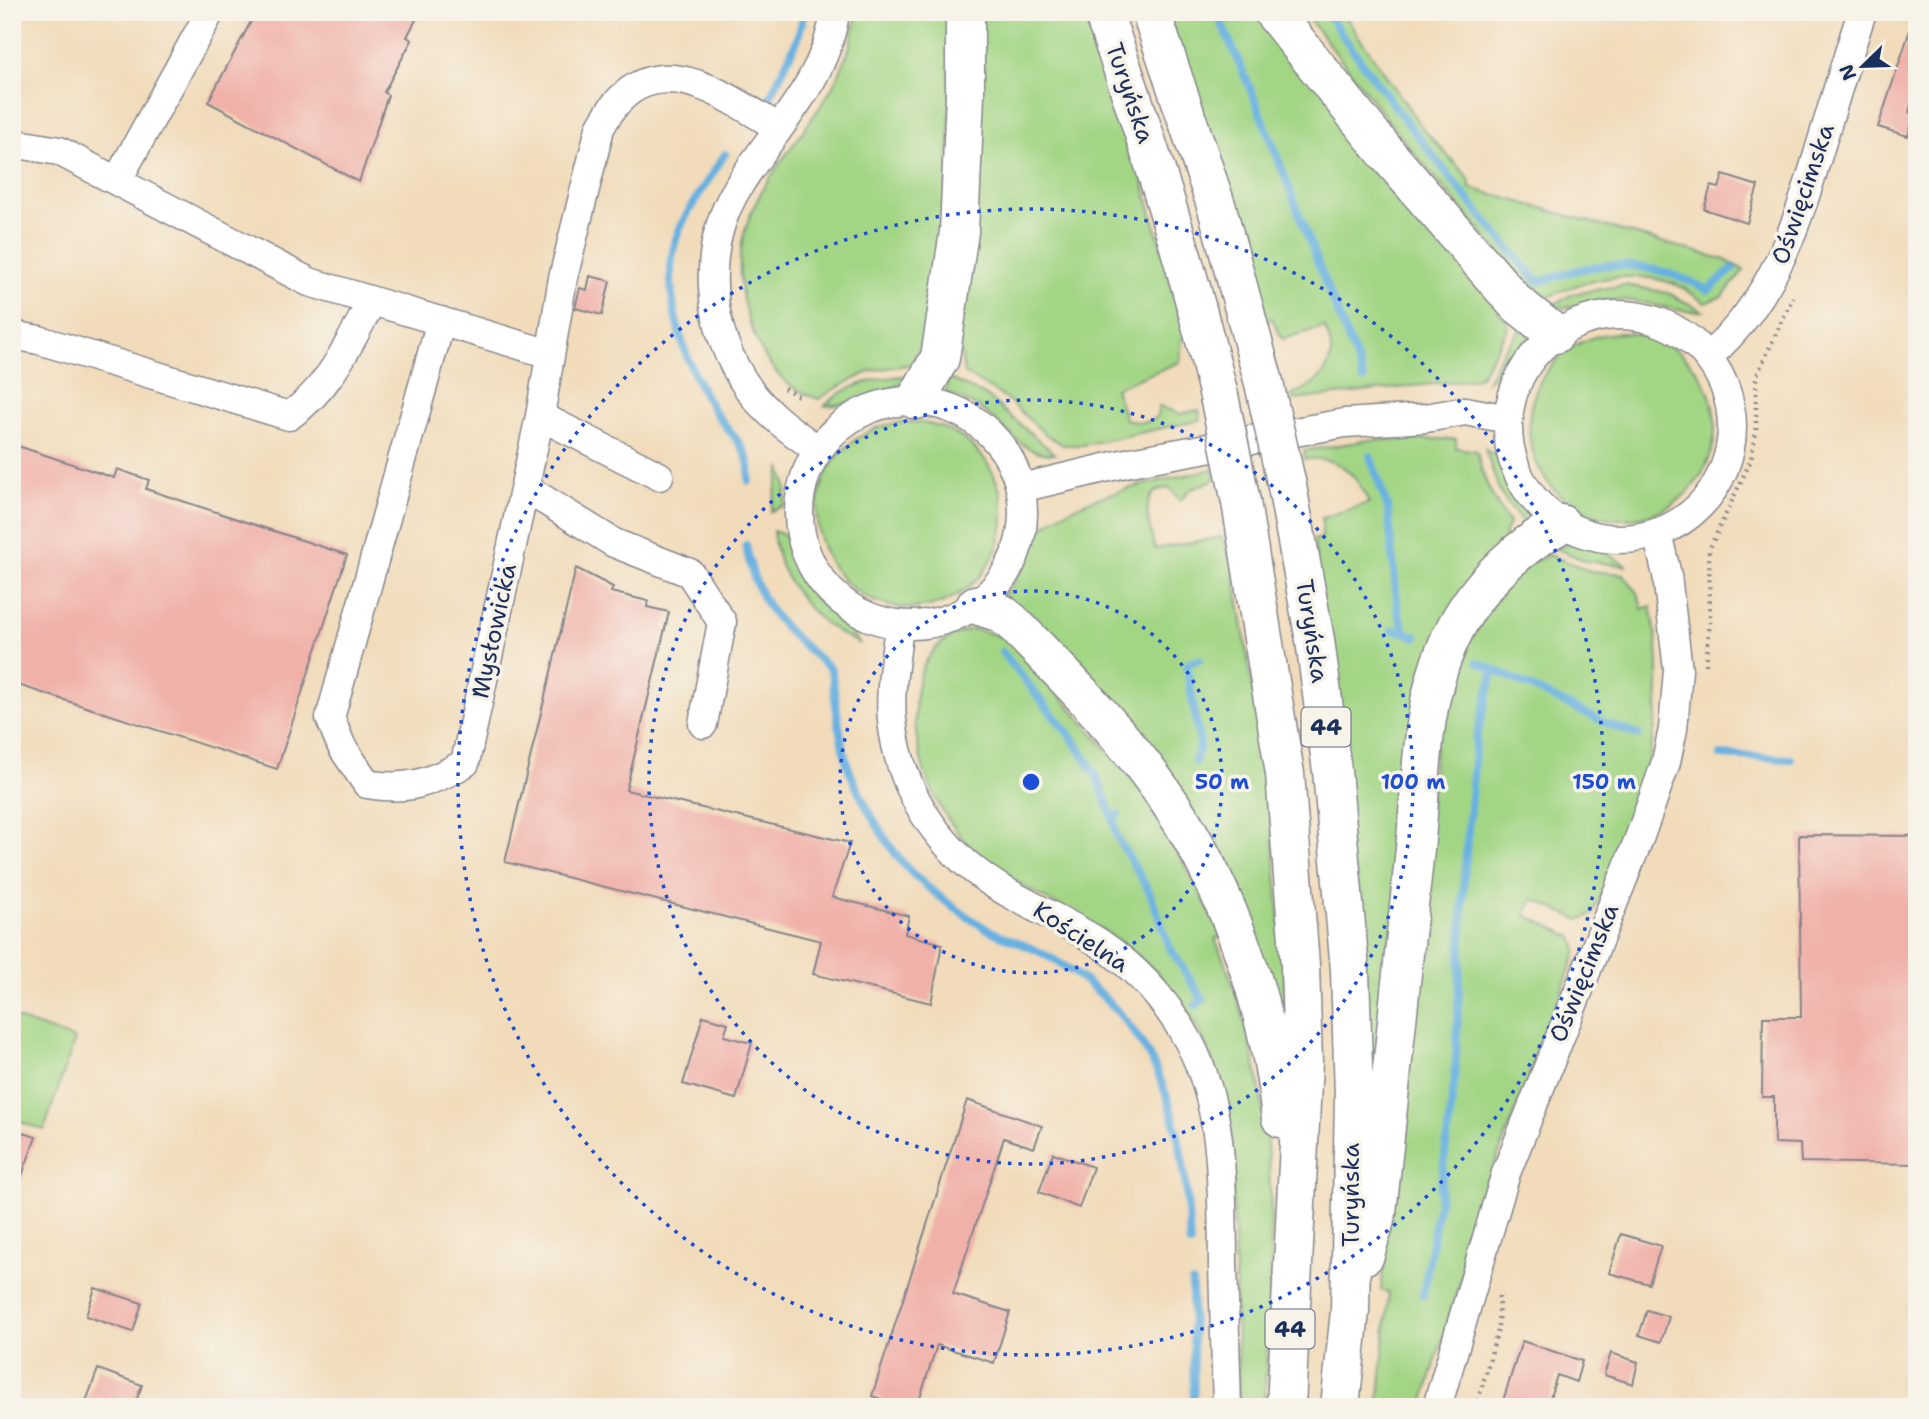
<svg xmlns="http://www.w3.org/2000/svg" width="1929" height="1419" viewBox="0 0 1929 1419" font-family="'Shantell Sans',sans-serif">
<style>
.green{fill:#a2d584;stroke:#5e8271;stroke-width:2}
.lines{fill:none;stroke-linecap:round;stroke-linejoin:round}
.stream{stroke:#68b1e0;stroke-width:8}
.building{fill:#f0b1a9}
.minor-casing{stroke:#86858c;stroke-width:31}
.highway-casing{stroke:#86858c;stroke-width:41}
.path{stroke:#86858c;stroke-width:4.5;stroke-dasharray:2 5;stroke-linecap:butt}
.minor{stroke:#fff;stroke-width:28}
.highway{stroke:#fff;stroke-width:38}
.highway-bridge-casing{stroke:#86858c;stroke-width:41;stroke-linecap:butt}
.highway-bridge{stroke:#fff;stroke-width:38}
.ring{fill:none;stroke:#1d4ed8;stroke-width:3.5;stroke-dasharray:3.5 7}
.labels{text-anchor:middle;stroke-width:7;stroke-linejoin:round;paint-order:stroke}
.shield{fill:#f7f3e8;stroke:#5d6a87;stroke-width:2}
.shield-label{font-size:23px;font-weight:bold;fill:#1b2f5e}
.street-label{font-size:24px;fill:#1b2f5e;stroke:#f7f3e8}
.centre{fill:#1d4ed8;stroke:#f7f3e8;stroke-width:3.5}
.ring-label{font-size:21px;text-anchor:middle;font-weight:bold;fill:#1d4ed8;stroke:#f7f3e8;stroke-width:7;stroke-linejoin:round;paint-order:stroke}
</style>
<rect width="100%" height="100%" fill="#f7f3e8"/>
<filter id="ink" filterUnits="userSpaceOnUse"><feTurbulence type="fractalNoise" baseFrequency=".0143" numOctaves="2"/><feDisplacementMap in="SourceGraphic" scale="14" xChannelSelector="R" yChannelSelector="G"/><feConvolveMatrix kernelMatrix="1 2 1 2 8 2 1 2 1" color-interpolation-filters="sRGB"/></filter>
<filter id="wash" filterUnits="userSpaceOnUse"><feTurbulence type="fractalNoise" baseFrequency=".00686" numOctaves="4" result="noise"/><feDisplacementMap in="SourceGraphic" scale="28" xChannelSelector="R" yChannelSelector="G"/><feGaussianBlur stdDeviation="1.57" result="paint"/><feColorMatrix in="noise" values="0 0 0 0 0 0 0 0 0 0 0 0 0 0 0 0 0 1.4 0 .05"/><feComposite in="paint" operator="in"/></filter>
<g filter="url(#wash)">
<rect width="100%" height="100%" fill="#f1dbba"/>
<path class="green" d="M857 12H950L949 171 928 347H920L911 364 871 371 834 389 819 399C785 389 768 367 754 335 693 186 844 142 857 12Z
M976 12H1083L1141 174 1186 337 1182 339 1180 362 1115 388 1125 419C1137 422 1145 425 1157 417L1159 406 1180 414 1199 410 1201 420 1083 445H1063L1044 433 1007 399 964 373 961 353 953 351Z
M1168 12H1259L1504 308 1498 312 1507 321 1508 328 1481 375 1475 379 1293 400 1292 394C1323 384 1342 359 1324 327L1282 339 1272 318 1264 321Z
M1304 12H1342L1424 130 1465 174 1470 181V188L1725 260 1744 270 1723 296 1705 303C1696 297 1687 289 1677 285 1637 269 1585 278 1548 297L1526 284 1404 141Z
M1625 285 1668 293 1703 311C1674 314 1650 300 1621 300 1596 299 1576 311 1551 306L1573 294Z
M1522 328 1530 337 1506 369 1487 381 1503 351Z
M1529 426a93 93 0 1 1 186 0a93 93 0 1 1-186 0Z
M913 375C891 393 852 404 825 406 845 383 884 377 913 375Z
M948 378 985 395 1055 454C1021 455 1007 427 982 410 971 402 959 398 946 393Z
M817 515a93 93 0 1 1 186 0a93 93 0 1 1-186 0Z
M1456 439V448L1477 451C1482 479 1493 499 1509 523L1504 535 1510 540 1453 606 1373 1132 1314 540 1322 538V518L1369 503C1356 473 1340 456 1305 459L1304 451 1369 440Z
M1485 449 1500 460 1513 489 1533 513 1523 523 1500 493Z
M781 467 786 487 785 505 771 511Z
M1213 469 1214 480 1189 490 1180 501 1170 488C1135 489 1150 527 1155 549L1222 537 1233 565 1271 805 1290 1059 1254 948 1004 594C1025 575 1025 546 1045 526 1079 494 1167 480 1213 469Z
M773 531 785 535C790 560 803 587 821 604 837 617 848 625 859 643 814 624 777 580 773 531Z
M1578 544 1605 552 1627 566 1586 561 1552 547Z
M1550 555 1590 571 1623 574 1638 593 1642 609 1651 606C1675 725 1637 807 1593 914L1579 920 1533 899 1525 915 1573 937 1577 951 1492 1172 1422 1407H1378L1389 1293 1381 1290 1437 731 1460 651 1520 567Z
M974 629 1010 639 1148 796 1223 936 1215 939C1284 1093 1274 1244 1264 1407H1239L1231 1128C1221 1072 1200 1019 1160 976 1117 930 1058 909 1005 875 945 836 909 767 916 695 920 659 939 636 974 629Z
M12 1017 75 1039 44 1130 12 1119Z"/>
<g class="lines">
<path class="stream" d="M1326 12C1392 106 1462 195 1537 281 1551 280 1561 274 1574 271 1620 258 1667 268 1708 290L1733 269
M1220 20C1273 133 1310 252 1360 367L1363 379
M771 95 798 38 804 12
M725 154C710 178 692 202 680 228 656 283 684 364 715 412 733 439 752 447 749 481
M1370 456 1388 509 1398 612 1405 632 1416 637
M746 545C756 608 785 630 831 669 836 699 838 733 847 763 856 792 892 856 915 876 935 894 969 920 993 932 1012 941 1033 947 1051 958 1163 1023 1185 1123 1190 1244
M1392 630 1405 632
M1002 652 1075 742 1096 775 1113 819
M1478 662 1608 724 1638 735
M1720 755 1791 759
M1195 762 1200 745 1187 666 1190 662 1199 660
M1118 815 1113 819 1117 837 1150 893 1170 948 1203 1000 1196 1005
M1192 1283 1194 1407
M1423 1295 1439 1201 1455 1077 1464 877 1476 739 1494 669"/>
</g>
<g id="blocks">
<path class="building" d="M256 12H420L407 37 412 40 384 92 388 95 359 182 208 102Z
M1913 21H1917V87L1909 112 1915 115 1908 136 1878 127Z
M1723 175 1758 186 1747 223 1704 209 1711 186 1719 188Z
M590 276 610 281 602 315 575 308 580 288 587 290Z
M12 444 114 478 117 469 149 480 146 489 347 555 277 769 12 683Z
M576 568 613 587 611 592 648 601 647 607 669 612 626 790 850 843 832 897 909 916 905 934 942 944 931 1003 813 974 821 941 505 862Z
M1799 835 1917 836V1164L1801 1162 1800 1144 1774 1143V1097H1762L1763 1017H1801Z
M703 1016 728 1023 724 1036 752 1043 736 1099 683 1084Z
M967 1100 1042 1126 1034 1148 1004 1138 953 1294 1010 1312 994 1363 937 1345 917 1407H905L872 1396Z
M12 1129 36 1137 15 1195H12Z
M1053 1153 1093 1167 1079 1208 1039 1192Z
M1621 1234 1661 1246 1649 1284 1609 1273Z
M95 1288 142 1303 133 1332 86 1316Z
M1647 1310 1669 1317 1661 1342 1639 1335Z
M1522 1341 1582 1361 1576 1382 1557 1375 1547 1407H1501Z
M1611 1353 1638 1362 1633 1384 1604 1375Z
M98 1369 142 1385 134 1407H84Z"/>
</g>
</g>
<g filter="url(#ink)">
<use href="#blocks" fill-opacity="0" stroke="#86858c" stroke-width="2"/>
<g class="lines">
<defs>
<path id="minor" d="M12 143 59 151 309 282 550 354
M117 181 210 12
M1508 427a112 112 0 1 1 224 0a112 112 0 1 1-224 0Z
M441 321 330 718 342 747 367 784C407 791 431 783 465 763L540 416 563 278 600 128C647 39 718 91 779 128
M12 335 39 340 289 416C330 388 349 343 372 301
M1709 356C1774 299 1798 222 1822 141 1835 98 1848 55 1862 12
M799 513a112 112 0 1 1 224 0a112 112 0 1 1-224 0Z
M540 416 659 476
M818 450C794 433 768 415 750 391 707 331 699 251 738 187 773 129 826 82 835 12
M525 488 614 543 690 573 722 622 703 724
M1021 488 1130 462 1345 423 1426 418 1465 411 1509 419
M899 625C896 656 889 689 892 720 899 788 937 848 995 885 1029 906 1067 922 1101 944 1137 969 1168 1003 1189 1042 1225 1110 1222 1188 1223 1264 1224 1312 1226 1359 1227 1407
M1437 1407 1506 1173 1640 836 1666 762 1673 729 1678 670 1667 575 1657 533"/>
<path id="highway" d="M1103 12C1147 139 1188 265 1219 396
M1151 12 1217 208 1264 383
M1273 12 1388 155 1515 302 1555 334
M916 400 940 358 959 232 965 95V12
M1287 486 1315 640 1332 771 1350 970 1354 1096 1350 1311 1340 1407
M1241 502 1285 774 1300 965 1303 1062 1286 1407
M976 605 1001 613 1012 622C1068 679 1125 736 1170 803 1230 893 1270 1010 1281 1118
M1365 1255 1377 1213C1390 1088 1402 963 1416 839 1422 774 1421 706 1447 646 1469 594 1511 550 1561 524"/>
</defs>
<use href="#minor" class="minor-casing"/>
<use href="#highway" class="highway-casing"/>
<path class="path" d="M784 388 802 398
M1706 665 1710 621 1709 550 1751 460 1756 430V377L1793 297
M1476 1407 1498 1330 1499 1295"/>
<use href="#minor" class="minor"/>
<use href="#highway" class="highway"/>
<defs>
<path id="highway-bridge" d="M1264 383 1287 486
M1219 396 1241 502"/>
</defs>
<use href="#highway-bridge" class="highway-bridge-casing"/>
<use href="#highway-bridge" class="highway-bridge"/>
</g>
</g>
<g class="ring">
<circle cx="1031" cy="782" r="191"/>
<circle cx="1031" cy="782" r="382"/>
<circle cx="1031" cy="782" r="573"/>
</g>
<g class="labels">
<g class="shield">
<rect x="1301.5" y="707.5" width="49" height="39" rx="5"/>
<rect x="1265.5" y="1309.5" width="49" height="39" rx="5"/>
</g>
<g class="shield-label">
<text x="1326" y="735">44</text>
<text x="1290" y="1337">44</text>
</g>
<g class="street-label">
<text transform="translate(1130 93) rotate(71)" y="8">Turyńska</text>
<text transform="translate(1803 194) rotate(-71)" y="8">Oświęcimska</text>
<text transform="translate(494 631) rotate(-78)" y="8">Mysłowicka</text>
<text transform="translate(1312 631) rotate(81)" y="8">Turyńska</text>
<text transform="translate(1081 937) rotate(33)" y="8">Kościelna</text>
<text transform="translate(1584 973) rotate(-68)" y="8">Oświęcimska</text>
<text transform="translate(1351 1195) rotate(-90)" y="8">Turyńska</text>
</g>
</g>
<circle cx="1031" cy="782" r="10" class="centre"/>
<g class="ring-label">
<text x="1222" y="789">50 m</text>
<text x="1413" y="789">100 m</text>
<text x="1604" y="789">150 m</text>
</g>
<rect width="1929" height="1419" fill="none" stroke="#f7f3e8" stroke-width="42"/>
<g transform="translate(1863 66) rotate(247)" stroke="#f7f3e8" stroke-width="5" paint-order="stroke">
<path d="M0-5L12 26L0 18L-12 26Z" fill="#1b2f5e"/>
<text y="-10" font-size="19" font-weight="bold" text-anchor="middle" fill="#1b2f5e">N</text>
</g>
</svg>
